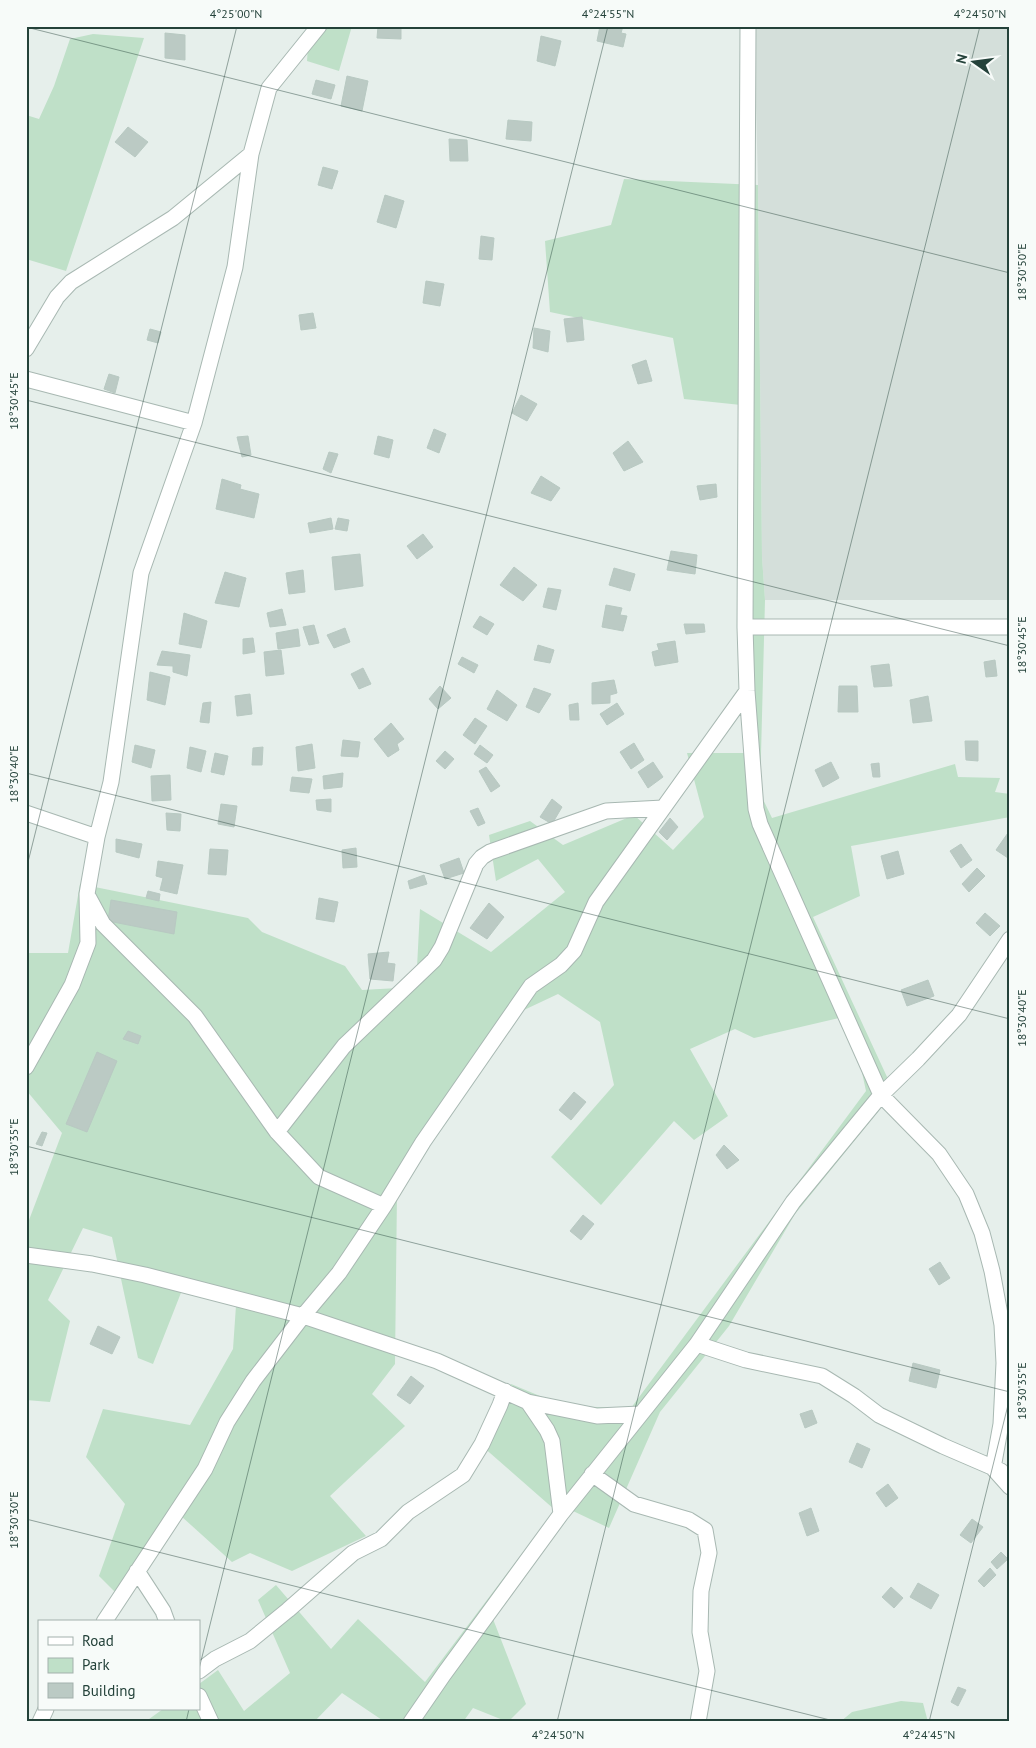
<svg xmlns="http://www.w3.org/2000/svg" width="1036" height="1748" viewBox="0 0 1036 1748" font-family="'PT Sans',sans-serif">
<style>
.built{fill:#d4dfda}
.green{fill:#bfe0c8}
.building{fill:#bbcac4;stroke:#b8c9c2}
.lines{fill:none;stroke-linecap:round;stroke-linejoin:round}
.minor-casing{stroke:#a8b8b2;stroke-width:17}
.minor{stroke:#fff;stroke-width:15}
.ticks{fill:none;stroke:#24423a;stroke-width:1;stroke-opacity:0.45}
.neatline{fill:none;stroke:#24423a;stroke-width:2}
.ticks-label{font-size:12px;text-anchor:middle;fill:#24423a}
</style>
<rect width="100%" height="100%" fill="#e6efeb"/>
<path class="built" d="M754 26H1010V600H765L762 557 758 185Z"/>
<path class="green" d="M312 26H352L339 71 307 61 309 30Z
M93 34 144 38 66 271 26 259V115L39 119 54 86 70 39Z
M624 179 758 185 762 557 765 600 760 793 772 818 955 764 958 777 1000 778 995 792 1010 794V817L851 846 860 896 813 917 894 1092 795 1214 729 1326 660 1412 609 1528 573 1511 493 1619 526 1704 508 1722 473 1708 463 1722H385L342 1693 314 1722H145L163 1709H199V1684L218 1670 244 1711 290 1673 258 1600 276 1585 331 1649 358 1619 425 1682 555 1510 482 1446 511 1384 564 1406 631 1408 866 1091 857 1049 839 1018 754 1038 735 1029 690 1049 728 1116 694 1140 674 1121 601 1205 551 1157 614 1085 600 1022 558 994 496 1023 397 1193 395 1364 372 1394 405 1426 330 1496 366 1536 292 1571 250 1553 232 1562 171 1507 115 1592 99 1576 125 1504 86 1457 103 1409 190 1425 233 1349 237 1291 186 1280 153 1364 138 1358 112 1237 83 1228 48 1300 70 1321 50 1402 26 1400V1228L62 1133 26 1090V1035L29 1026 26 1025V953H68L80 884 248 918 262 932 345 966 362 990 416 987 420 909 491 952 565 892 538 859 496 881 489 835 530 821 563 845 634 815 673 850 704 817 687 753H745L741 405 684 399 673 338 550 312 545 241 611 225Z
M901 1701 923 1703 928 1722H840L852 1712Z"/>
<path class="building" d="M378 26H401V39L377 38Z
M600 26H623L621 33 626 34 623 47 597 41Z
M165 33 185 35V60L165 58Z
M541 36 561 41 555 66 537 61Z
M347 76 368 81 362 111 341 106Z
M316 80 335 85 331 99 312 94Z
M508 120 532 122 531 141 506 139Z
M128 127 148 142 135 157 115 142Z
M449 139 467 140 468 161H450Z
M323 167 338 171 332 189 318 185Z
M385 195 404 201 396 228 377 222Z
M481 236 494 238 492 260 479 259Z
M426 281 444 284 440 306 423 303Z
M313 313 316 328 301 330 299 315Z
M582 317 584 340 567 342 564 319Z
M534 328 550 331 548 352 533 348Z
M150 329 161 332 158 343 147 340Z
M646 360 652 381 638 384 632 365Z
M109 374 119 377 115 393 104 389Z
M521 395 537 404 527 421 512 413Z
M434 429 446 434 439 453 427 448Z
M248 436 251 455 242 457 237 437Z
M378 436 393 440 389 458 374 454Z
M628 441 643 462 624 471 613 453Z
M329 452 338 454 331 473 323 469Z
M541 476 560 488 551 501 531 493Z
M222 479 241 485 240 489 259 494 254 518 216 509Z
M716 484 717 497 700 500 697 486Z
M331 518 333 529 310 533 308 523Z
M338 518 349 520 347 531 335 529Z
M423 534 433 547 417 559 407 546Z
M671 551 697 555 695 574 667 570Z
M360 554 363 586 335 590 332 557Z
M514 567 537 585 523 601 500 585Z
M614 568 635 574 630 591 609 585Z
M303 570 305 592 289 594 286 573Z
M225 572 246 578 239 607 215 603Z
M548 588 561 590 556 610 543 607Z
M606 605 622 608 620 615 627 616 623 631 602 627Z
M282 609 286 625 270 627 267 613Z
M184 613 207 621 201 648 179 644Z
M480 616 494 624 487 635 473 627Z
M684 624H704L705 632 686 634Z
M314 625 319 643 309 645 303 627Z
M345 628 350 642 334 648 327 635Z
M298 629 300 646 278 649 276 633Z
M253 638 255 652 243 654V639Z
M675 641 678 662 655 666 652 652 659 650 657 644Z
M538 645 554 650 550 663 534 660Z
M281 650 284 674 266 676 264 652Z
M162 651 190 655 187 676 173 672V666L157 665Z
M462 657 478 665 474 673 458 664Z
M995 660 997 676 986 677 984 662Z
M889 664 892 686 874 687 871 666Z
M363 668 371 684 359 689 351 674Z
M150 672 170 677 165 705 147 700Z
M614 680 617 693 610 695V703L592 704V683Z
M440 686 451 698 438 709 429 699Z
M839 686H857L858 712H838Z
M534 688 551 694 539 713 526 707Z
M497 690 517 705 507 721 487 709Z
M250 694 252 714 237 716 235 696Z
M928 696 932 721 913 723 910 700Z
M211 702 209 723 200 722 203 703Z
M578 703 579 720H570L569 705Z
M617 703 624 714 607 725 600 714Z
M475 718 487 726 475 744 463 735Z
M391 723 404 739 397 744 399 750 388 757 374 739Z
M343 740 360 742 358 757 341 756Z
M965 741H978V761L966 760Z
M634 743 644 760 631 769 620 752Z
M312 744 315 768 298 771 296 747Z
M135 745 155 750 151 768 132 762Z
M480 745 493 755 487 763 474 754Z
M190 747 206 751 201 772 187 768Z
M263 747 262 765H252L253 748Z
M445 751 454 759 445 769 436 761Z
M215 753 228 756 224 775 211 772Z
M653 762 663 777 648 788 638 772Z
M831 762 839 778 823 787 815 770Z
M879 763 880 777H873L871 764Z
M486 767 500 786 491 792 479 771Z
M343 773 342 787 324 789 323 776Z
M170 775 171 800 152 801 151 776Z
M292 777 312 779 309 793 290 791Z
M331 799V812L317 810 316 800Z
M552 799 562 807 552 824 540 817Z
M221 804 237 806 234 827 218 824Z
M478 808 485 823 478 826 470 811Z
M166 813 181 814 180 831 167 830Z
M670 818 678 827 667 840 659 832Z
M1010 830V856L1008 858 996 850Z
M116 839 142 844 139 858 116 852Z
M961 844 972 860 961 868 950 851Z
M356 848 357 867 343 868 342 850Z
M210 849 228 850 226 875 208 874Z
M898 851 904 874 887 879 881 856Z
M459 858 464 873 445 879 440 865Z
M158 861 183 865 177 894 160 890 163 878 156 876Z
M977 868 985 876 969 892 962 884Z
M424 875 427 884 410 889 408 881Z
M148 891 160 894 159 901 146 898Z
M319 898 338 902 334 922 316 919Z
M111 900 177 912 174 934 108 921Z
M489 903 504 917 487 939 470 928Z
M985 913 1000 926 990 936 976 923Z
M389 952 387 963 395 964 393 981 370 979 368 954Z
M928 980 934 996 907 1006 901 990Z
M128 1031 141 1036 138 1044 123 1039Z
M97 1052 117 1061 87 1132 66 1124Z
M574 1092 586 1102 571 1120 559 1110Z
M42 1132 47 1133 42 1146 36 1144Z
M724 1145 739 1160 727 1169 716 1155Z
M583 1215 594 1224 581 1240 570 1231Z
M940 1262 950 1278 939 1285 929 1269Z
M98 1326 120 1337 112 1354 90 1344Z
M913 1363 940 1370 936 1388 909 1381Z
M411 1376 424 1386 410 1404 397 1395Z
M812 1410 817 1423 805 1428 800 1414Z
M857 1443 870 1449 862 1468 849 1462Z
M888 1484 898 1498 886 1507 876 1493Z
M811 1508 819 1531 807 1536 799 1513Z
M972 1519 983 1527 971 1543 960 1535Z
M1001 1552 1008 1559 997 1569 991 1562Z
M990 1568 996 1575 984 1587 978 1581Z
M918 1583 939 1595 931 1609 910 1597Z
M891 1587 903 1598 894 1608 882 1597Z
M958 1687 966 1690 958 1706 951 1702Z"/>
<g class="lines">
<defs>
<path id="minor" d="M748 26 745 627 747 691 756 809 760 824 881 1095 939 1154 966 1194 982 1233 992 1271 1002 1325 1004 1363 1001 1424 993 1468 1010 1487
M26 349 57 297 71 282 173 218 251 154
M26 379 194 423
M745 627H1010
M26 813 97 837
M89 898 103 924 195 1016 277 1132 319 1177 384 1206
M26 1067 72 985 88 943 87 894 97 837 111 782 141 573 194 423 235 267 251 154 269 88 319 26
M277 1132 344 1046 434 960 442 947 476 864 482 857 490 852 606 811 663 808
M26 1255 92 1264 145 1275 303 1316 437 1361 528 1402 597 1416 640 1414
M697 1344 746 1360 822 1376 854 1396 879 1415 943 1446 1001 1471
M528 1402 547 1430 552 1441 561 1514
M592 1474 634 1504 689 1520 705 1530 709 1553 701 1591 700 1632 707 1671 698 1722
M137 1571 163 1611 167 1622
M104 1622 205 1469 227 1422 253 1381 303 1316 339 1273 384 1206 423 1142 531 986 561 965 574 951 596 902 747 691
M199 1671 215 1659 250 1641 288 1610 353 1553 381 1539 408 1512 463 1475 482 1444 500 1405 505 1391
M199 1696 211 1722
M40 1722 46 1709
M411 1722 444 1674 561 1514 697 1344 793 1202 881 1095 918 1059 959 1015 1010 939"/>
</defs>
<use href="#minor" class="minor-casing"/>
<use href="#minor" class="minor"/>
</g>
<path class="ticks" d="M26 27 1010 273M26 400 1010 646M26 773 1010 1019M26 870 237 26M26 1146 1010 1392M26 1519 838 1722M199 1669 608 26M186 1722 189 1709M557 1722 980 26M929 1722 1010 1397"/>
<rect width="1036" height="1748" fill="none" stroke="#f7fbf9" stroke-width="55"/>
<rect x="38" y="1620" width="162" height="90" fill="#f7fbf9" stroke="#a3b1ad"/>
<rect x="48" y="1637" width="25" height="8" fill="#ffffff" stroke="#a3b1ad"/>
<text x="82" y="1646" font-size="15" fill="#24423a">Road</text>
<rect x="48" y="1658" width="25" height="15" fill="#bfe0c8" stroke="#a3b1ad"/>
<text x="82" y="1670" font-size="15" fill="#24423a">Park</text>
<rect x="48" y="1683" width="25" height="15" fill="#bbcac4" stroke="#a3b1ad"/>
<text x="82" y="1696" font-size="15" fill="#24423a">Building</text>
<g transform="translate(974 62) rotate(284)" stroke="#f7fbf9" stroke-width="4" paint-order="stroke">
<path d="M0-4L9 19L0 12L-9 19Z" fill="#24423a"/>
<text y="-8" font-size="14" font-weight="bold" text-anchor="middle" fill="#24423a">N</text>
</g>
<rect x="28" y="28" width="980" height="1692" class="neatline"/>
<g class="ticks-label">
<text x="236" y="18">4°25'00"N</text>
<text x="608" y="18">4°24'55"N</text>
<text x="980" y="18">4°24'50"N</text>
<text transform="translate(1022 272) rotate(-90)" y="4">18°30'50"E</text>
<text transform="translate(14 401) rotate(-90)" y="4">18°30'45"E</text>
<text transform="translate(1022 645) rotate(-90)" y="4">18°30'45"E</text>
<text transform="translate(14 774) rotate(-90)" y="4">18°30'40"E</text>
<text transform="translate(1022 1018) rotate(-90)" y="4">18°30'40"E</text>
<text transform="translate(14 1147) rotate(-90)" y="4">18°30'35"E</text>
<text transform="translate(1022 1391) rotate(-90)" y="4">18°30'35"E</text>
<text transform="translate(14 1520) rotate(-90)" y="4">18°30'30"E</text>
<text x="558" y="1739">4°24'50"N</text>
<text x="929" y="1739">4°24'45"N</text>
</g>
</svg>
